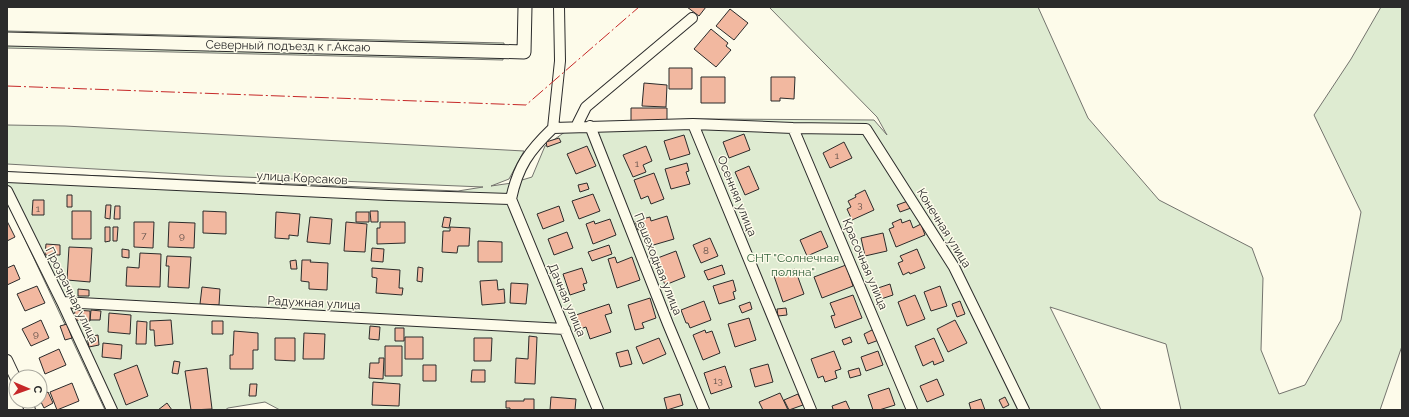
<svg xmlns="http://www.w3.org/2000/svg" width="1409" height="417" viewBox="0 0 1409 417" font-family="Raleway,sans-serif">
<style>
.green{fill:#deebd1;stroke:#74746e}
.building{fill:#f2b8a0;stroke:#2b2b2b}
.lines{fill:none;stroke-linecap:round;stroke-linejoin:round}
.minor-casing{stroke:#2b2b2b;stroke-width:12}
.tertiary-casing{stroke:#2b2b2b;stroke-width:15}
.minor{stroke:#fdfbea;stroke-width:10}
.tertiary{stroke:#fdfbea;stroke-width:13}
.power{stroke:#c62828;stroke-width:1;stroke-dasharray:14 3 2 3;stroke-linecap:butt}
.labels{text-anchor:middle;stroke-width:3;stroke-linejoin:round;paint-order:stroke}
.number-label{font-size:10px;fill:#5d4e48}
.street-label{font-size:12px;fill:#2b2b2b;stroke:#fdfbea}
.park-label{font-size:12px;fill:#34623c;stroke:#fdfbea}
</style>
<rect width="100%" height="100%" fill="#fdfbea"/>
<path class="green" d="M769 7H1038L1088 118 1159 200 1252 248 1263 278 1261 350 1279 394 1305 385 1341 320 1361 212 1314 115 1351 59 1381 7H1402V346L1380 410H1181L1166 344 1050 307 1101 410H280L265 402 228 408 225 410H105L7 201V172L458 191 483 187 219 176 7 164V125L65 126 524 151 509 179 491 186 512 183 532 177 545 146 579 122H616L652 120 708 119 874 120 887 135 877 117Z
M7 31 504 43V46L7 34Z
M7 44 503 56V60L7 48Z"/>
<path class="building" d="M687 7H706L699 16Z
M730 9 748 23 734 40 716 26Z
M711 29 728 43 726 46 731 50 716 67 694 49Z
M669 68H692V89H669Z
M701 77H725V103H701Z
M771 77H795L794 99 780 98V101H771Z
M644 83 667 85 666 107 642 106Z
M631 108H667V121H631Z
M744 134 750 150 729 158 723 142Z
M684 135 690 154 670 160 664 141Z
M559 138 561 142 547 147 546 142Z
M844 142 852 158 830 168 823 153Z
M587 146 596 166 576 174 567 154Z
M646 146 652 161 643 165 646 172 633 177 623 155Z
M687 163 689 171 686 172 690 184 671 189 665 169Z
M749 166 759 189 745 195 735 172Z
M654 173 664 199 651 204 648 196 641 199 634 180Z
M587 183 589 189 580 192 578 185Z
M865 190 874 210 852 220 847 209 851 207 848 201 856 197 855 195Z
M593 194 600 211 579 219 572 201Z
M67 195H72V207H67Z
M33 200H44V215H32Z
M908 201 911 208 900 212 897 205Z
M106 205H111L110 219 105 218Z
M115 206H120V219H114Z
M559 206 564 221 543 229 537 214Z
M72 211H91V239H72Z
M203 211 226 212V234L203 233Z
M370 211H378V222H371Z
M276 212 300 214 298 236 289 235V239L275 238Z
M356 212H369V222H356Z
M667 216 674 239 650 246 644 228 638 230 635 221 650 217 651 221Z
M310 217 332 219 330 244 307 242Z
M444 217 451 218 449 228 442 227Z
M610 219 616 235 593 244 586 224 594 221 595 224Z
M901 219 902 223 910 220 913 228 921 224 925 235 896 247 889 229 894 227 892 223Z
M7 221 15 237 7 241Z
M134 222H154L153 248 134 247Z
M169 222 195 223 194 248 168 247Z
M346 222 367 224 365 252 344 251Z
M380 222H405V243L377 244V228H380Z
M105 227H110V241L105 242Z
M113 227H118L117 241H113Z
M450 227 470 228 469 246H458L457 253 442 252 443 231H450Z
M821 231 828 247 807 256 800 240Z
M567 232 573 248 554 255 548 239Z
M883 233 887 251 865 256 861 238Z
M710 238 718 256 701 263 693 245Z
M478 241 502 242V262H478Z
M46 244 60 245V255H45Z
M609 245 612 254 592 261 588 252Z
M69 247 92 248 90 282 67 280Z
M372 248 384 249 383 262 371 261Z
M122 249 129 250V258L122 257Z
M917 249 925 268 910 274 909 272 903 275 898 263 903 261 900 256Z
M676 251 685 277 665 285 655 259Z
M140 253 161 254 160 287 126 286 127 267 139 268Z
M167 256 191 257 189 288 168 287 169 266H166Z
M615 257 617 263 632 257 640 280 617 288 608 259Z
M296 260 297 269H291L290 261Z
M302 260H311L310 262 328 263 327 290 309 289V282L301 281Z
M14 265 20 279 7 285V268Z
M722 265 725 274 708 280 704 271Z
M846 265 853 286 822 298 814 277Z
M418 267 423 268 422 282 417 281Z
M372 268 400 270 399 288H403L402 295 376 293 377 278 372 277Z
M582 268 587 283 583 284 585 290 570 295 563 274Z
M795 269 804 294 783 302 774 276Z
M497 280 498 290 504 289 505 303 482 305 480 281Z
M733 280 736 291 733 292 735 299 719 304 713 286Z
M511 283 528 284 526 304 510 303Z
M890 284 893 295 881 299 878 288Z
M37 286 45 303 25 311 17 294Z
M940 286 947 306 931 311 924 292Z
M202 287 220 289 219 305 200 304Z
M78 289 89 290V296H78Z
M853 295 862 318 835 328 831 316 835 315 830 303Z
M915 295 925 319 907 326 898 302Z
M650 298 656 318 642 323 644 328 635 330 628 305Z
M704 301 711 320 690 328 688 323H686L681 310Z
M960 301 965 314 957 317 952 304Z
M750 302 752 309 742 313 739 306Z
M609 304 612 313 605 315 611 332 590 339 586 327 580 329 576 315Z
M786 308 787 315 778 316 777 309Z
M75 310 90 311V321L74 320Z
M91 310 101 311 100 320H90Z
M109 313 131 315 130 334 108 332Z
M749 318 756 340 735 347 728 324Z
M41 320 49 338 31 346 22 329Z
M171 320 173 344 155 346 154 330H150V321Z
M955 320 967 343 948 352 937 329Z
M137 321 147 322 146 344H136Z
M212 321H223V334H212Z
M67 324 72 338 65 340 60 326Z
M370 326 380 327 379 340 369 339Z
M395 328H404V341H395Z
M874 329 879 340 868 344 864 334Z
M705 330 706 333 712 331 720 353 703 360 693 335Z
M234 331 258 333V350H253V369H230V355H233Z
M304 333 325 334 324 359H303Z
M98 335 99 345 89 347 87 337Z
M529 336 537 337 535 384 515 383 516 358 528 359Z
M405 337H423V359H405Z
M850 337 852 342 844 345 842 340Z
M275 338H295V361L275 360Z
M474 338H492L491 361H474Z
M659 338 666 354 643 364 636 347Z
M934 338 944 361 934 365 933 361 923 366 915 346Z
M103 343 122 345 121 359 102 357Z
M385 346H402V376H385Z
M59 349 66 365 45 374 39 358Z
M628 350 632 364 620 367 616 353Z
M834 351 841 369 835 371 837 378 825 382 823 376 818 378 811 359Z
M878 351 883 365 866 371 861 357Z
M379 358H384L383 379 369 378 370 363H379Z
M174 361 180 362 178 374 172 373Z
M768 364 773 382 755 387 750 369Z
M137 365 148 396 126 405 114 374Z
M423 365H436V381H423Z
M725 366 732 387 711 394 704 373Z
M207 368 212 409 191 410 185 371Z
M859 368 861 375 850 378 848 371Z
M472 370H485V382H471Z
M937 379 944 395 927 402 920 386Z
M373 382 400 384 399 406 372 405Z
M72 383 79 401 57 410 50 392Z
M250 384H257L256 396H249Z
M889 388 895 405 879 410H873L868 395Z
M48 392 53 403 44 408 40 400V396Z
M780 393 788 410H763L759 402Z
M680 394 683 405 667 410 664 398Z
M798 394 803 405 789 410 784 400Z
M551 397 576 399 575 410H550Z
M1005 397 1009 405 1003 408 999 400Z
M524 399H534V410H510V408H506V401H524Z
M981 399 985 410H971L969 403Z
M846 401 850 410H830L833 409 832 406Z
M167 403 172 410H158Z"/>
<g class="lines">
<defs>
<path id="minor" d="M693 124 811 410
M590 126 668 324 704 410
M576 127 586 107 692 18
M553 128 693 124 793 128 866 129 954 267 1024 410
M553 128 560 61 559 7
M793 128 912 410
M7 177 389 195 511 199C518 166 529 151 553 128
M7 191 62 302 112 410
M511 199 598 410
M62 302 565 329
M7 360 16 379
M26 401 30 410"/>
<path id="tertiary" d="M7 39 524 52 525 7"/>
</defs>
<use href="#minor" class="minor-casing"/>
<use href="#tertiary" class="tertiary-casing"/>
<use href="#minor" class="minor"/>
<use href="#tertiary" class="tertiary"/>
<path class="power" d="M7 86 526 105 639 7"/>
</g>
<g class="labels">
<g class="number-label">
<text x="837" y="159">1</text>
<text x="637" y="167">1</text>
<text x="860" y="208">3</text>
<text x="38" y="212">1</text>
<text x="144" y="239">7</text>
<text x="182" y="239">9</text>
<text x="706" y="254">8</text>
<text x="36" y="337">9</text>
<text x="718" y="384">13</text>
</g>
<g class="street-label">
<text transform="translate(288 46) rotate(1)" y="4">Северный подъезд к г.Аксаю</text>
<text transform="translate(302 178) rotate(3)" y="4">улица Корсаков</text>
<text transform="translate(737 196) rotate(68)" y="4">Осенняя улица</text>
<text transform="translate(944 228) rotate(58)" y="4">Конечная улица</text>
<text transform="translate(658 264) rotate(68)" y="4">Пешеходная улица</text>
<text transform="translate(865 264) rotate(67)" y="4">Красочная улица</text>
<text transform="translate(72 295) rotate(64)" y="4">Прозрачная улица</text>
<text transform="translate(567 300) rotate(67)" y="4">Дачная улица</text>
<text transform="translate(314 303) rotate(3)" y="4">Радужная улица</text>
</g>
<g class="park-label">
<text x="793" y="262">СНТ "Солнечная<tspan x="793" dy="14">поляна"</tspan></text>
</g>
</g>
<rect width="1409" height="417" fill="none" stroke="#2b2b2b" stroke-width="16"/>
<g transform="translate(28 389) rotate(92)"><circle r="19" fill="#fdfbea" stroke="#a9a89e"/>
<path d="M0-3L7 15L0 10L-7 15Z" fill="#c62828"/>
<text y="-6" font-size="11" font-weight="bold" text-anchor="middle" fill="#2b2b2b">С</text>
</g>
</svg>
